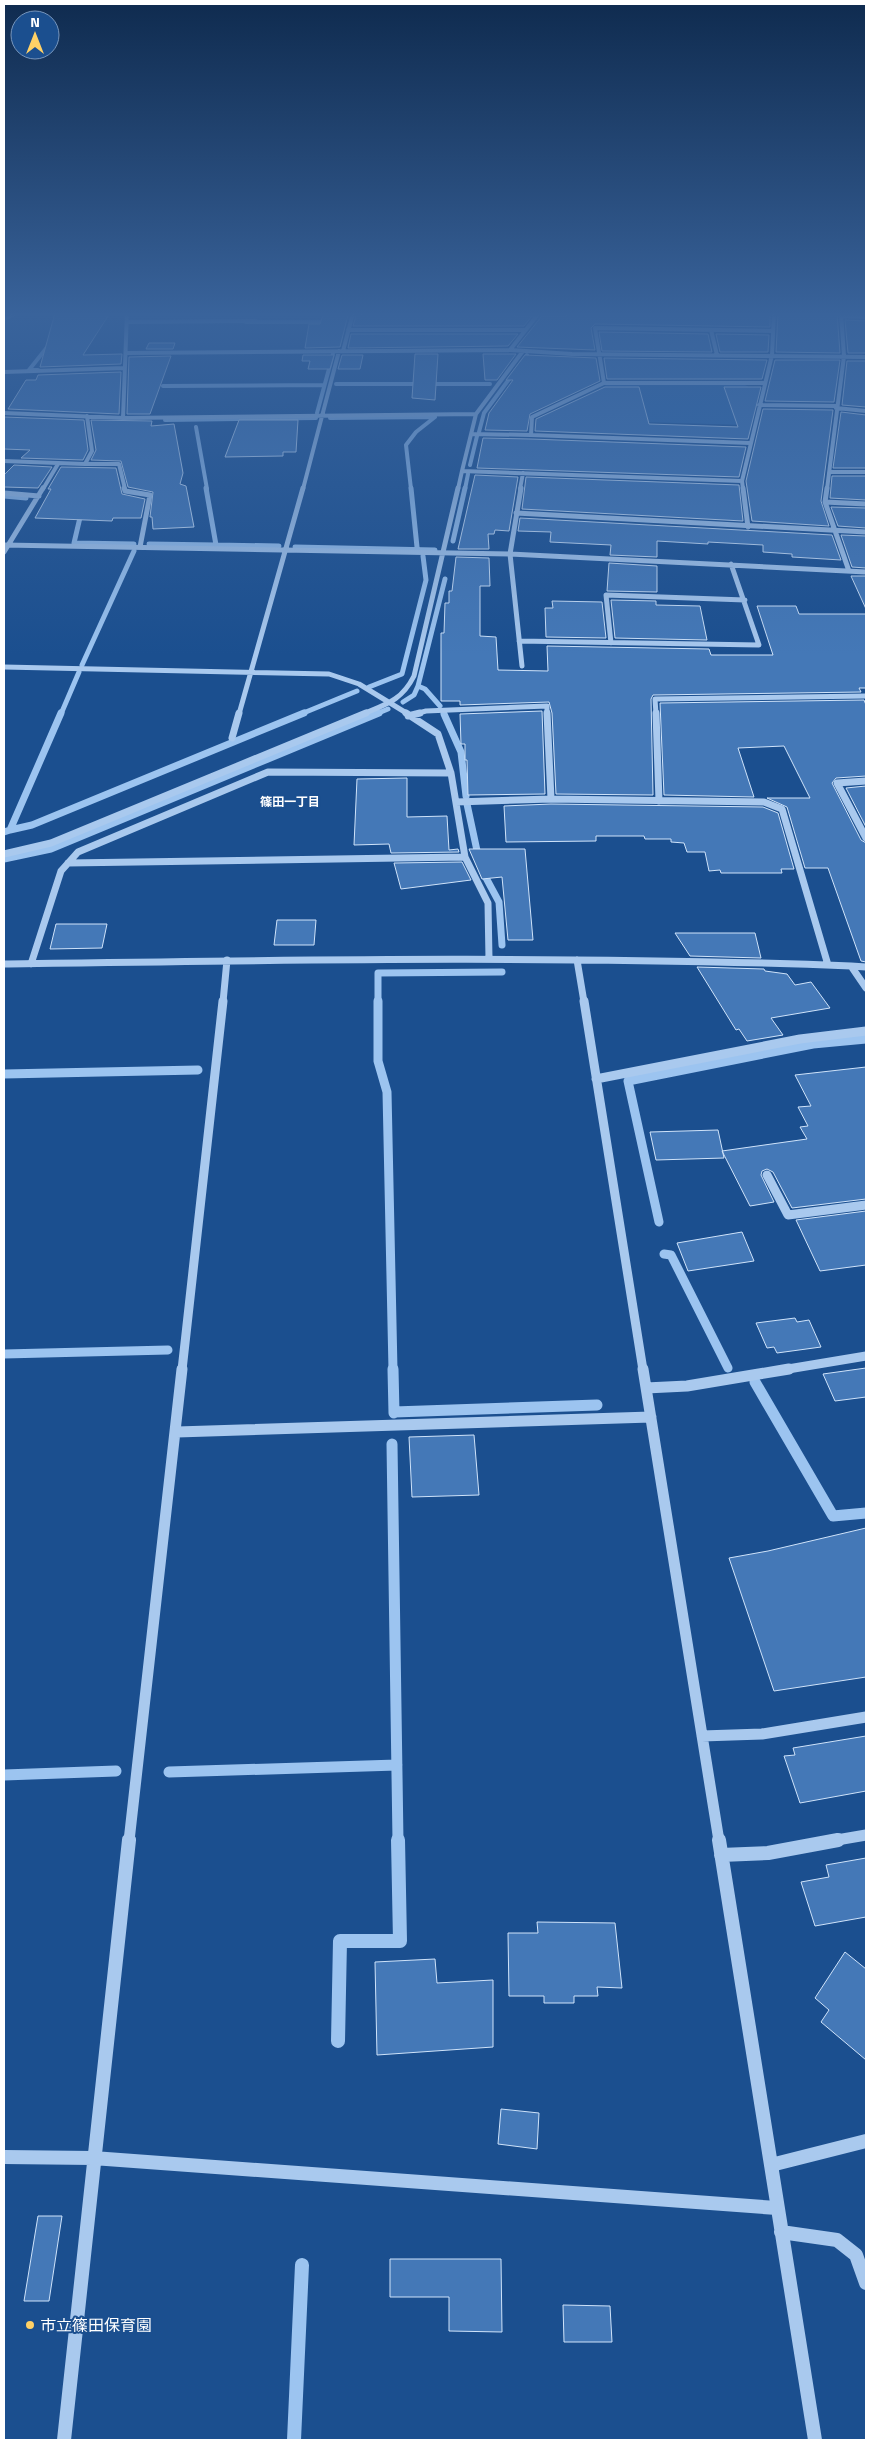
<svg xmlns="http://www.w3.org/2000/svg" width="870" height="2444" viewBox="0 0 870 2444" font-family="'Titillium Web','Noto Sans JP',sans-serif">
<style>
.green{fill:#2e69ad}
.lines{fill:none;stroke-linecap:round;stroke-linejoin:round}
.stream-far5{stroke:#9cc4f0;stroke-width:4}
.stream-far4{stroke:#9cc4f0;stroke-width:5}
.stream-far3{stroke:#9cc4f0;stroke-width:7}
.stream-far2{stroke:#9cc4f0;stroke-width:9}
.stream-far1{stroke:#9cc4f0;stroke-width:11}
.stream{stroke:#9cc4f0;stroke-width:14}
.building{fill:#4478b7;stroke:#cfe3fa}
.minor-far5{stroke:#a9c9ee;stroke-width:4}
.minor-far4{stroke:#a9c9ee;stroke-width:5}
.minor-far3{stroke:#a9c9ee;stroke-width:7}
.minor-far2{stroke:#a9c9ee;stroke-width:9}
.minor-far1{stroke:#a9c9ee;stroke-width:11}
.minor{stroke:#a9c9ee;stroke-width:14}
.poi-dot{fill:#ffd166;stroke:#1b4f8f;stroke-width:2}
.labels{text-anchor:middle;stroke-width:4;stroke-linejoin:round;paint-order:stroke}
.far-neighbourhood-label{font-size:12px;font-weight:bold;fill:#fff;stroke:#1b4f8f}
.near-poi-label{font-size:16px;fill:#fff;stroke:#1b4f8f;text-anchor:start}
</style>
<rect width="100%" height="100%" fill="#1b4f8f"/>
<path class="green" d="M606 385H745L749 387 743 425 540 419V417Z"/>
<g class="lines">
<path class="stream-far5" d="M246 322H333
M38 370H29L52 341
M336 384H490
M163 386 324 385
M317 413 333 354
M330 418 435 417
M165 420 316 418
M196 427 207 489
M479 432 484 413 527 355
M470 465 477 436
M411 489 406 445 416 432 435 417
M465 489 468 474"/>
<path class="stream-far4" d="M411 488 417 547
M4 496 26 498
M82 509 74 543 134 544
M453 541 465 488
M149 544 216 545 206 488
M216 545 279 546
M295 547 435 550
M82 665 134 551
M418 686 425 689 440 706
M369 687 402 674 426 580 423 556
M403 702 414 695 418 686 445 579
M61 714 79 672
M301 714 357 691
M376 714 388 709"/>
<path class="stream-far3" d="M444 714 461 752 466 796
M467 804 479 860
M10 830 32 825 304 713
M4 832 10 830 61 713
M4 859 51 849 379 713
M485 876 499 902 502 945
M378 1002V973L502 972"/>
<path class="stream-far2" d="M378 1001V1061L387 1092 393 1370
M4 1074 198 1070
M659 1222 628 1081 813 1044 866 1039
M664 1254 671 1255 728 1368
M4 1354 168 1350"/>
<path class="stream-far1" d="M393 1369 394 1413
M755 1382 833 1516 866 1513
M394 1412 597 1405
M392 1444 398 1841
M169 1772 397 1765
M4 1775 116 1771"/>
<path class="stream" d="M338 2041 340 1941H400L398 1840
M294 2440 302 2265"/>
</g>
<path class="building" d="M55 313H110L83 355 122 354 121 364 40 367Z
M566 313H770V327L595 324 591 328 595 350 517 347 542 316H567Z
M778 313H837L840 353 776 352Z
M363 314H514V316H532L524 326H353L356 316Z
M323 315H348L340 347 305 348 309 324H320Z
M845 320 866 321V353H848Z
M599 332 708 334 712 352 602 351Z
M351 334H518L508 346 348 348Z
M716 334 769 335 768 352H720Z
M149 343H175L173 349H146Z
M415 354H438L435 400 412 398Z
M483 354H516L497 380H485Z
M303 355H334L330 369H308L310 361H302Z
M342 355H363L360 369H338Z
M525 355 596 358 600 381 530 414 527 431 485 430 489 413 513 380H506Z
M171 356 150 414H127L129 357Z
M604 358 767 360 762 379H607Z
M775 360H840L834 402 765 401Z
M847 361H866V407L842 405Z
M121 372 119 414 8 409 26 380H36L38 375Z
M605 387H639L649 424 738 427 724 387H761L748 439 535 431 536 419Z
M763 409 833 410 821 501 829 526 752 521 746 481Z
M841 412 866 415V468H833Z
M4 417 84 420 88 450 83 460 21 458 30 450 4 449Z
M91 420 152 421 151 426 174 424 183 473 180 484 186 486 194 527 153 529 152 517H150L153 492 128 487 121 461 91 460 96 450Z
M239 420H298L296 452H283V456L225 457Z
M483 438 531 439 746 447 739 477 477 468Z
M14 465 52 467 38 488 4 487V475Z
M61 467 116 468 122 494 145 499 141 518H113L112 521 35 518 51 489H48Z
M475 475 518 477 509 531 495 530 494 534H488L489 549H458Z
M832 476H866V500L830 498Z
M526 477 739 485 743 521 522 509Z
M831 507 866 508V528L838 526Z
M520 518 832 535 841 560 792 557V554L763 552V545L708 542V544L657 541V557L610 555 611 545 550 542 551 532 518 531Z
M841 535 866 536V568L852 567Z
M456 557 489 558 490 586H480V636L496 637 498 670 548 671 547 646 709 649 711 655H773L757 606H796L799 614H866V688H859L861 692 653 695 651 699 653 795 556 794 552 713 549 702 460 705V701H441V633H444L445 603H449V591H452Z
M609 563 657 566V592L607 591Z
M851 576H866V609Z
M611 600 656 601V605L700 606 707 640 615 638Z
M552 601 602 602 606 638 546 637 545 608H553Z
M864 700 866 705V776L836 778 832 783 861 840 866 843V962L861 961 828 868H805L787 807 767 798H810L784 746 738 748 754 797 664 795 660 703Z
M542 711 545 794 468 795 467 760H465V744H461L460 714Z
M407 778V817L447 816 449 850 458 849 459 852 391 853 389 844 354 845 357 779Z
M866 786V827L846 788Z
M551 804 763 807 778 813 794 869H781L782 873H721L720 870 709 871 705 852H687L684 843 671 842V839H645L644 836H596V841L506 842 504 806Z
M469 849H525L533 940H508L502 877 482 879Z
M462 862 471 880 401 889 394 863Z
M277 920H316L314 945H274Z
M56 924H107L102 948 50 949Z
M675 933H755L761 958 690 956Z
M697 967 764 969 765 971 787 974 795 985 811 982 830 1008 771 1018 783 1035 747 1041 739 1029 736 1030Z
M866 1067V1199L792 1208 773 1172 767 1169 762 1171 761 1175 774 1202 750 1206 722 1151 807 1139 800 1127 808 1126 798 1107 811 1106 795 1075Z
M718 1130 724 1158 656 1160 650 1132Z
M866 1211V1265L820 1271 796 1220Z
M742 1232 754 1261 688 1271 677 1243Z
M795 1318 797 1322 809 1320 821 1347 777 1353 774 1347 767 1348 756 1323Z
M866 1368V1397L835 1401 823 1374Z
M474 1435 479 1495 412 1497 409 1437Z
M866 1528V1677L774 1691 729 1558 768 1551Z
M866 1736V1791L800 1803 784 1756 795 1755 793 1748Z
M866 1858V1917L815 1926 801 1882 829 1877 826 1865Z
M537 1922 615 1923 622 1988 597 1987 598 1996H574V2003H544V1996H509L508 1933H538Z
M845 1952 866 1969V2060L821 2022 829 2010 815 1998Z
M435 1959 437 1983 493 1980V2047L377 2055 375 1962Z
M501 2109 539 2113 537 2149 498 2144Z
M38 2216H62L49 2301H24Z
M390 2259H501L502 2332 449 2331V2297H390Z
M563 2305 610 2306 612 2342H564Z"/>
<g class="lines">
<path class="minor-far5" d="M841 316 866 317
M4 319 16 313
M127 322 256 321
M348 330H525
M711 330 717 355
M510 350 539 313
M343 351 353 313
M523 351 476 414 462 471 742 481
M126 353 510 350 572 354 866 357
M4 372 124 368
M604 383 595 328 773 331
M759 405 836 406
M836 408 866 411
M4 413 123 418 476 414
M87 416 92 451 85 464H119L125 489
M123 418 127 313
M471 434 531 435
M750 443 531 435 532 417 604 383H765
M4 461 85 464
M829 472H866
M43 489 58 464
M303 489 339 351
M458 489 462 471
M520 489 523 473
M743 489 742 481 772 355 774 313
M827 489 844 356 841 313"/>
<path class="minor-far4" d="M124 488 125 491 150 495 140 547
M521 488 510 554 522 666
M743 488 748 527
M827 488 825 502 849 571
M4 493 39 496
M825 502 866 504
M516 513 866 532
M4 545 510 554 866 572
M4 552 43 488
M519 641 759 645 731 564
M611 643 606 595 745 600
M4 667 329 674 359 684 408 714
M239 714 303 488
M363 714C387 704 402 700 414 676L458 488
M415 714 426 711 547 706V714
M656 714 655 699 866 696"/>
<path class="minor-far3" d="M406 713 438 734 451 773 465 857 488 903 489 959
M547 713 551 799
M656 713 659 801
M408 716 420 713
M232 738 239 713
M866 781 837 783 866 838
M456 802 551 799 764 802 782 809 828 965
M4 854 51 843 366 713
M68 863 465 857
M577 960 584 1002
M4 964C286 960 569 955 851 966L866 988
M31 964 61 871 78 852 268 772 451 773
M851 966 866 967
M223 1002 227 960"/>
<path class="minor-far2" d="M584 1001 643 1370
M596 1079 800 1039 866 1031
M767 1175 788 1215 866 1205
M182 1370 223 1001
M782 1370 866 1356"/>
<path class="minor-far1" d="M643 1369 719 1841
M646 1388 687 1386 789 1369
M177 1432 651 1417
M702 1736 762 1734 866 1717
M129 1841 182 1369
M831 1841 866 1835"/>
<path class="minor" d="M719 1840 815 2440
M721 1855 768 1853 838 1840
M4 2157 93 2158 777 2208
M771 2165 866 2141
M781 2232 837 2240 856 2255 866 2283
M64 2440 129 1840"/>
</g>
<linearGradient id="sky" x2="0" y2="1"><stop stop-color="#0f2b4f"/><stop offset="0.48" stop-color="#39639b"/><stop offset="1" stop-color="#39639b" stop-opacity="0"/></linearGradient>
<rect width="870" height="655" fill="url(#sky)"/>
<circle class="poi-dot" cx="30" cy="2325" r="5"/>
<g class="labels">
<g class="far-neighbourhood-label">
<text x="290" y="806">篠田一丁目</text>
</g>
<g class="near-poi-label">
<text x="40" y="2331">市立篠田保育園</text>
</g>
</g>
<rect width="870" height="2444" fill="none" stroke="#ffffff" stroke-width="10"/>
<g transform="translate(35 35)"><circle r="24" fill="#1b4f8f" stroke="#7695bc"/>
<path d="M0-4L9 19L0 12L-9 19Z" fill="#ffd166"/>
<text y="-8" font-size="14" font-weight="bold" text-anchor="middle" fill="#ffffff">N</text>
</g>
</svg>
